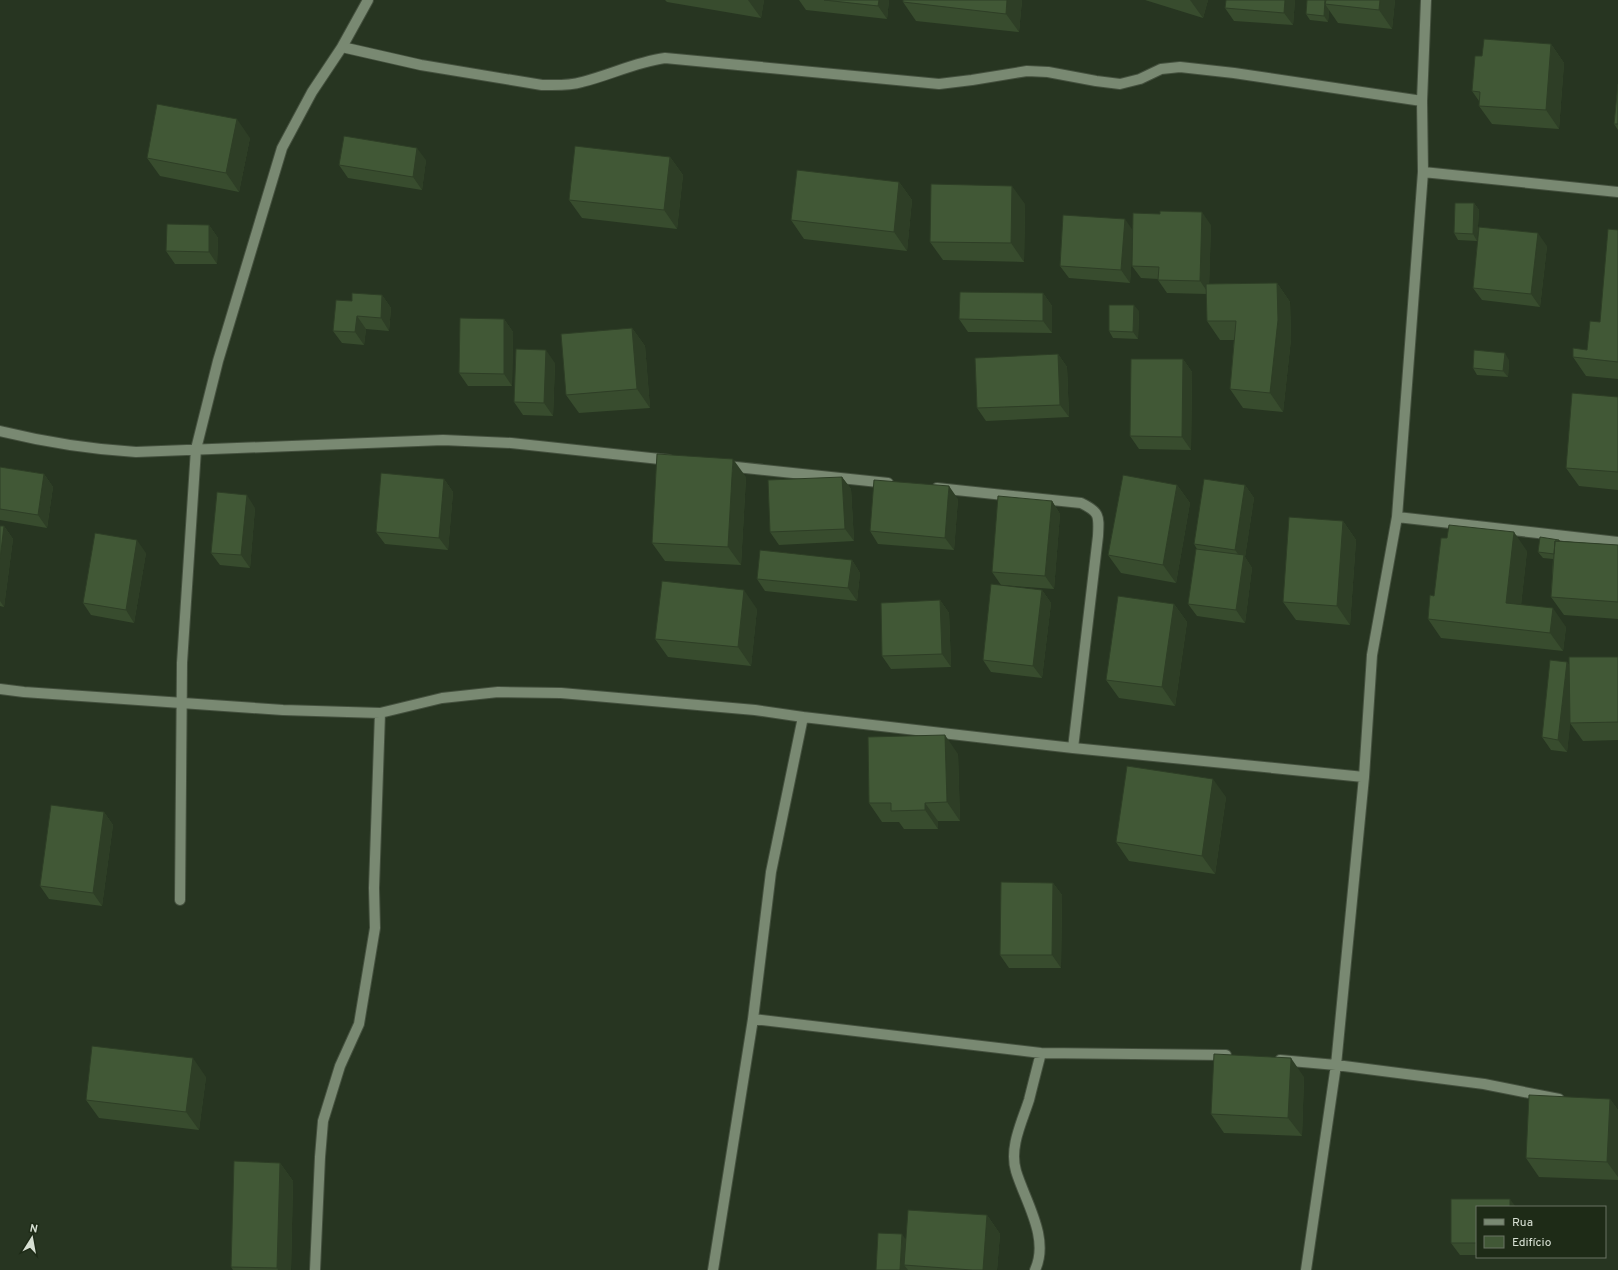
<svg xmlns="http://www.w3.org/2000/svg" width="1618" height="1270" viewBox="0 0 1618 1270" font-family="Overpass,sans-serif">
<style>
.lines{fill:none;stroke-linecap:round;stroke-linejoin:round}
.minor-casing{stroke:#44503e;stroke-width:12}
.minor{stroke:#798972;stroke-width:10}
.wall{fill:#384c2e}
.shaded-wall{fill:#2e3e26}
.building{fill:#415836;stroke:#2e3e26}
</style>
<rect width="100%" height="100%" fill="#273521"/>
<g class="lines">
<defs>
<path id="minor" d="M342 47 368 0
M1423 172 1618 192
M0 431C45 442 89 449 136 452L443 440 511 443 669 460
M727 466 888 483
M937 488 1081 503C1100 512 1099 516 1098 536L1073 748
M1397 517 1618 542
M0 689 24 692 283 710 380 713 442 698 498 692 561 693 755 710 803 717 1073 748 1364 777
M180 900 182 663 196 449 218 361 282 148 312 92 342 47 421 65 542 85C555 85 569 86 582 82 610 75 636 62 665 58L939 84 972 80 1027 71 1048 72 1096 81 1120 84 1140 79 1161 69 1180 67 1234 73 1422 101
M753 1019 1041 1053 1226 1055
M1280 1060 1336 1065 1484 1084 1559 1099
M315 1270 320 1157 323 1121 340 1066 359 1024 375 928 374 888 380 713
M713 1270 753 1019 771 872 803 717
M1035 1270C1050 1238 1025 1201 1016 1171 1009 1147 1022 1122 1029 1100 1033 1084 1037 1068 1041 1053
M1306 1270 1336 1065 1364 777 1372 655 1397 517 1423 172 1422 101 1426 0"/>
</defs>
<use href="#minor" class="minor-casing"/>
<use href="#minor" class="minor"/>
</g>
<path class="wall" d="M665 0H764L761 18 667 2Z
M799 0H889L887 19 806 10Z
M1022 0 1019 32 916 21 903 2Z
M1145 0H1208L1203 18Z
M1295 0 1293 25 1234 21 1225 8Z
M1307 0H1395L1392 29 1338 23 1329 10 1328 22 1310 20 1306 14Z
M1551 44 1564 63 1559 129 1492 124 1479 106V101L1472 91 1482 56Z
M1618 84V130L1614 124Z
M250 138 239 192 160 176 147 158Z
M670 157 683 175 677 229 582 218 569 200Z
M426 160 422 190 348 178 339 165Z
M899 182 912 200 907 251 804 239 791 220Z
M1474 203 1479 210 1477 241 1458 240 1454 233Z
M1025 204 1024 262 943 260 930 242Z
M209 225 218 238 217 264H175L166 251Z
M1211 225 1209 284 1277 283 1290 302 1291 339 1283 412 1243 408 1230 389 1234 340H1220L1207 321V294L1167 293 1158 280V279L1141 278 1132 266V253L1130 283 1069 278 1060 266 1133 230Z
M1618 230V379L1586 376 1573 357 1587 350 1600 322Z
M1547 246 1540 307 1482 300 1473 288Z
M1043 293 1052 306V333L968 332 959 319Z
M382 295 391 308 389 331 366 329 364 345 342 343 333 331 352 301Z
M1139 311 1138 339 1113 338 1109 331Z
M504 319 513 332 512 386H468L459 373Z
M632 328 645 346 650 408 579 413 566 395Z
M1058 354 1067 367 1069 417 986 421 977 408Z
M1183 359 1192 372 1191 450 1139 449 1130 436Z
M1509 360 1508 377 1477 375 1473 368Z
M555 363 553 416 523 415 514 402Z
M1618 397V490L1579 486 1566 468Z
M0 467 44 474 53 487 47 528 0 520Z
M746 477 741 565 665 561 652 543Z
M842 477 851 489 854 541 779 545 770 532Z
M444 479 453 492 448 550 385 544 376 532Z
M1177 485 1190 503 1176 583 1121 573 1108 555Z
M1245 485 1254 498 1245 557 1252 568 1245 623 1197 616 1188 604 1197 549 1194 544Z
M958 499 954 550 878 544 870 531Z
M1052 501 1060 514 1054 589 1001 585 992 572Z
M255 508 250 568 220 565 211 553Z
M1343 521 1356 540 1350 625 1296 620 1283 602Z
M0 526H4L13 539 4 607 0 606Z
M1559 540 1560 541 1618 545V619L1564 615 1551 597 1553 559 1543 558 1538 552Z
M1527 551 1521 605 1566 627 1563 651 1441 638 1428 619 1434 596Z
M146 553 134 623 91 615 83 603Z
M852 560 860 573 857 601 765 591 757 579Z
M1042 590 1051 603 1042 678 991 672 983 660Z
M940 600 949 613 951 667 891 669 882 656Z
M1174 604 1187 622 1175 706 1119 698 1106 680Z
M757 609 751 666 668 657 655 639Z
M1618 657V740L1583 741 1570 723 1567 752 1551 750 1542 737 1567 662 1569 665Z
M958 754 960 821H938V829H904L899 822H882L869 803Z
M1226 797 1215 874 1129 861 1116 842Z
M104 812 113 825 102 906 49 899 40 886Z
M1053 883 1062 895 1061 968H1009L1000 955Z
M206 1077 199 1130 99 1118 86 1100Z
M1304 1077 1302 1136 1224 1133 1211 1114Z
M1610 1099 1618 1110V1180L1539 1177 1526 1158Z
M280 1163 293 1181 291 1270H233L231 1267Z
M1477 1207V1255H1460L1451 1243Z
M987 1215 1000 1234 997 1270H876L906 1239Z"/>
<path class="shaded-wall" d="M748 0H764L761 18Z
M879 0H889L887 19 878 6Z
M1007 0H1022L1019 32 1006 14Z
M1190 0H1208L1203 18Z
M1285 0H1295L1293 25 1284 13Z
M1380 0H1395L1392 29 1379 10Z
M1325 4 1329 10 1328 22 1324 16Z
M1551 44 1564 63 1559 129 1546 110Z
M237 119 250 138 239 192 226 173Z
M417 148 426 160 422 190 413 177Z
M670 157 683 175 677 229 664 210Z
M899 182 912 200 907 251 894 232Z
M1012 186 1025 204 1024 262 1011 243Z
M1474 203 1479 210 1477 241 1473 234Z
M1202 212 1211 225 1209 294 1200 281Z
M1125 219 1134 232 1130 283 1121 270Z
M209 225 218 238 217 264 209 252Z
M1538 233 1547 246 1540 307 1531 294Z
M1277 283 1290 302 1291 339 1283 412 1270 393Z
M1043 293 1052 306V333L1043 321Z
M382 295 391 308 389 331 381 318Z
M1134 305 1139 311 1138 339 1133 332Z
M357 316 366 329 364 345 355 332Z
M504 319 513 332 512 386 504 374Z
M632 328 645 346 650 408 637 389Z
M546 350 555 363 553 416 544 403Z
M1505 353 1509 360 1508 377 1503 371Z
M1058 354 1067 367 1069 417 1060 405Z
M1183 359 1192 372 1191 450 1182 437Z
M733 459 746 477 741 565 728 547Z
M44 474 53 487 47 528 38 515Z
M842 477 851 489 854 541 845 529Z
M444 479 453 492 448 550 439 538Z
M1177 485 1190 503 1176 583 1163 565Z
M1245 485 1254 498 1245 557 1252 568 1245 623 1236 610 1243 561 1235 550Z
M949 486 958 499 954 550 945 538Z
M247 495 255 508 250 568 241 555Z
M1052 501 1060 514 1054 589 1045 576Z
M1343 521 1356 540 1350 625 1337 606Z
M4 526 13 539 4 607 0 601V559Z
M1514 532 1527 551 1519 622 1506 603Z
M137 540 146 553 134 623 126 610Z
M852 560 860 573 857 601 848 588Z
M744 590 757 609 751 666 738 647Z
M1042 590 1051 603 1042 678 1033 666Z
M940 600 949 613 951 667 942 654Z
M1174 604 1187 622 1175 706 1162 687Z
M1553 608 1566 627 1563 651 1550 633Z
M1567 662 1576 675 1567 752 1558 740Z
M945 735 958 754 960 821 947 802Z
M1213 779 1226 797 1215 874 1202 856Z
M925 803 938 821V829L925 810Z
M104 812 113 825 102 906 93 893Z
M1053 883 1062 895 1061 968 1052 955Z
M193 1058 206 1077 199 1130 186 1112Z
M1291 1058 1304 1077 1302 1136 1288 1118Z
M1610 1099 1618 1110V1177L1607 1162Z
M280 1163 293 1181 291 1270H278L277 1268Z
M1510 1199 1516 1207H1510Z
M987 1215 1000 1234 997 1270H983Z
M902 1234 911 1247 904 1265 908 1270H900Z"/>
<path class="building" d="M824 0H879L878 6Z
M903 0H1007L1006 14 903 2Z
M1226 0H1285L1284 13 1225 8Z
M1307 0H1325L1324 16 1306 14Z
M1326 0H1380L1379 10 1325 4Z
M1484 39 1551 44 1546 110 1479 106 1480 92 1472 91 1475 56H1482Z
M1618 84V124H1614Z
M157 104 237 119 226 173 147 158Z
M344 136 417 148 413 177 339 165Z
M575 146 670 157 664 210 569 200Z
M797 170 899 182 894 232 791 220Z
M931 184 1012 186 1011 243 930 242Z
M1455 203H1474L1473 234 1454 233Z
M1160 211 1202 212 1200 281 1158 280 1159 267 1132 266 1133 213 1160 214Z
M1063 215 1125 219 1121 270 1060 266Z
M167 224 209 225V252L166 251Z
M1479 227 1538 233 1531 294 1473 288Z
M1608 229 1618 230V362L1573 357V348L1587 350 1590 321 1600 322Z
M1277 283 1278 320 1270 393 1230 389 1236 321H1207L1206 284Z
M960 292 1043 293V321L959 319Z
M352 293 382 295 381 318 357 316 355 332 333 331 336 300 352 301Z
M1109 305H1134L1133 332 1109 331Z
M460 318 504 319V374L459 373Z
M632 328 637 389 566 395 561 334Z
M516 349 546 350 544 403 514 402Z
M1474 350 1505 353 1503 371 1473 368Z
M1058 354 1060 405 977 408 975 358Z
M1131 359H1183L1182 437 1130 436Z
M1572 393 1618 397V472L1566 468Z
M657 454 733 459 728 547 652 543Z
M0 467 44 474 38 515 0 509Z
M381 473 444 479 439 538 376 532Z
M1123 475 1177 485 1163 565 1108 555Z
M842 477 845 529 770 532 768 480Z
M1204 479 1245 485 1235 550 1194 544Z
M874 480 949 486 945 538 870 531Z
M217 492 247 495 241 555 211 553Z
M998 496 1052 501 1045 576 992 572Z
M1289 517 1343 521 1337 606 1283 602Z
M1449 525 1514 532 1506 603 1553 608 1550 633 1428 619 1430 595 1434 596 1441 538H1447Z
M0 526H4L0 559Z
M95 533 137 540 126 610 83 603Z
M1540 537 1559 540V541H1555L1554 554 1538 552Z
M1555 541 1618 545V602L1551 597Z
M1196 549 1244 555 1236 610 1188 604Z
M760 550 852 560 848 588 757 579Z
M662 581 744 590 738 647 655 639Z
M991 584 1042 590 1033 666 983 660Z
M1118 596 1174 604 1162 687 1106 680Z
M940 600 942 654 882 656 881 603Z
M1569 657H1618V722L1570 723Z
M1550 660 1567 662 1558 740 1542 737Z
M945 735 947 802 925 803V810L891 811V803H869L868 737Z
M1127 766 1213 779 1202 856 1116 842Z
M51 805 104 812 93 893 40 886Z
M1001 882 1053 883 1052 955H1000Z
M92 1046 193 1058 186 1112 86 1100Z
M1214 1054 1291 1058 1288 1118 1211 1114Z
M1529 1095 1610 1099 1607 1162 1526 1158Z
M234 1161 280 1163 277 1268 231 1267Z
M1451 1199H1510V1207H1477V1243H1451Z
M908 1210 987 1215 983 1270H972L904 1265Z
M878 1233 902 1234 900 1270H876Z"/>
<rect x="1476" y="1206" width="130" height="52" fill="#1e2b17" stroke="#687362"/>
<rect x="1484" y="1219" width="20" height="6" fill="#798972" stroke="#687362"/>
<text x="1512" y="1226" font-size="12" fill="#d7e0d3">Rua</text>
<rect x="1484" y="1236" width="20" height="12" fill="#415836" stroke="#687362"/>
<text x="1512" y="1246" font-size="12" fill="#d7e0d3">Edifício</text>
<g transform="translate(32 1238) rotate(11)" stroke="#1e2b17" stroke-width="3" paint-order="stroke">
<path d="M0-3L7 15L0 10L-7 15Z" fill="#d7e0d3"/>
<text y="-6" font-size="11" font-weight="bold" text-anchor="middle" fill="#d7e0d3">N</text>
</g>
</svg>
